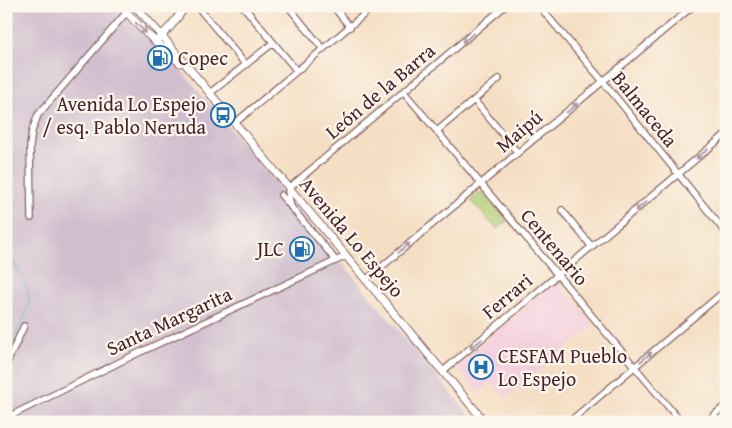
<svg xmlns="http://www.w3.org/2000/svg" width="732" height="428" viewBox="0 0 732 428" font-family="'Gentium Book Plus',serif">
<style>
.built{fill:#f4cfde}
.industrial{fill:#d0bdce}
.green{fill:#b1ce74;stroke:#7e7650}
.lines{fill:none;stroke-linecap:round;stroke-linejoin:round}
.stream{stroke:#4eb5cd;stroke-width:1}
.minor-casing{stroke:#866261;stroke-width:8}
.major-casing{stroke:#866261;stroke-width:9}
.minor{stroke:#fff;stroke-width:5.5}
.major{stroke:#fff;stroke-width:7}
.oneway{stroke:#ae9aa0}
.labels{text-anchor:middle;stroke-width:4.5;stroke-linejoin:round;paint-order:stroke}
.poi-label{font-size:20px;fill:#4a1f2b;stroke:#fbf7ec;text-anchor:start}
.street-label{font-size:20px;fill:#4a1f2b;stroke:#fbf7ec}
</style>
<rect width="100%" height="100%" fill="#fbf7ec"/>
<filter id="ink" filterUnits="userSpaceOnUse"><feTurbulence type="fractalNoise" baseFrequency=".02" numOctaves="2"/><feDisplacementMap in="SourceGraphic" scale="10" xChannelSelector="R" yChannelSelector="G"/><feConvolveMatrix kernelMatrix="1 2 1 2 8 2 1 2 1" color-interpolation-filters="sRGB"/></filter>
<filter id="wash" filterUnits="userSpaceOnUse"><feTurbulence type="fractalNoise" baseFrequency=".0096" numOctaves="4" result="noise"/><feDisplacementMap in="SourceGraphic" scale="20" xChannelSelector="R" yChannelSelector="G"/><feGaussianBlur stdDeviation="1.12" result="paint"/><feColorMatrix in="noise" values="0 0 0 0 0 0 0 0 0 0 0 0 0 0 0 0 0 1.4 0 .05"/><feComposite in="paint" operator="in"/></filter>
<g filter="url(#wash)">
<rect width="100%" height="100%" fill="#f5dfc4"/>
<path class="built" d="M554 283H559L594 325 505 399 491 382 478 393 455 366Z"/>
<path class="industrial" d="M6 6H115L122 14 178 66 475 422H6Z"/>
<path class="green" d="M482 192 507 221 497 229 471 201Z"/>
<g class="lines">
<path class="stream" d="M6 250C14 263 27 282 29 297 30 311 13 339 6 352"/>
</g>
</g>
<g filter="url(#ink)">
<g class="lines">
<defs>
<path id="minor" d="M197 6 246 65
M243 6 297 71
M288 6 323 49
M333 6 350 27
M539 6 606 85 726 233
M404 92 681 422
M210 93 273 43
M474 100 518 153
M235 123 374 6
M437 131 499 79
M281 195 329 252 335 260
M291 207 288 192 289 188 505 6
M562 210 592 247
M31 218 30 146 32 131 38 115 132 6
M367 279 693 6
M6 365 24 326
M443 371 726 134
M6 418 134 355 346 256
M569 422 726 290
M706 422 726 405"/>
<path id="major" d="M121 6 146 33 180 63
M135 6 162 36 485 422
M159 38 171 26 186 6"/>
</defs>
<use href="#minor" class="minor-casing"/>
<use href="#major" class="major-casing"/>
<use href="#minor" class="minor"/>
<use href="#major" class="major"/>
</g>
<defs><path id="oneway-shaft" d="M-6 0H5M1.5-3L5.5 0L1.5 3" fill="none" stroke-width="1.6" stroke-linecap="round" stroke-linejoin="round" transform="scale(1.25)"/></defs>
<g class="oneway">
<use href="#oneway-shaft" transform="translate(141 28) rotate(45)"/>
<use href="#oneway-shaft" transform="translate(468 38) rotate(140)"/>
<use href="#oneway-shaft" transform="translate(572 108) rotate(-40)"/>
<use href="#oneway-shaft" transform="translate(702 154) rotate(140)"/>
<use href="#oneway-shaft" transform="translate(641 206) rotate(140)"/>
<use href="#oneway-shaft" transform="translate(404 248) rotate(-40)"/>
<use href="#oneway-shaft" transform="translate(476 344) rotate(140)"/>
<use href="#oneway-shaft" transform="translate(646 357) rotate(-40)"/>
</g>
</g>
<defs>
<symbol id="fuel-ring" viewBox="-11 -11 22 22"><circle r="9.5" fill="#fbf7ec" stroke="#1f6fb2" stroke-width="1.5"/><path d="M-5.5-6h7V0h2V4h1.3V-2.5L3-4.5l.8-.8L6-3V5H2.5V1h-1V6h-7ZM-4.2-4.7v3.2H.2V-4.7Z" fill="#1f6fb2"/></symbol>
<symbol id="bus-ring" viewBox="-11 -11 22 22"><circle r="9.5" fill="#fbf7ec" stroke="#1f6fb2" stroke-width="1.5"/><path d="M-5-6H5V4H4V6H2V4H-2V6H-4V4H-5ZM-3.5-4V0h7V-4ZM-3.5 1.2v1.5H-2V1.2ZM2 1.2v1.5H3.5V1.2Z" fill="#1f6fb2"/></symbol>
<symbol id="hospital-ring" viewBox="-11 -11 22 22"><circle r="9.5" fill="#fbf7ec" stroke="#1f6fb2" stroke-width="1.5"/><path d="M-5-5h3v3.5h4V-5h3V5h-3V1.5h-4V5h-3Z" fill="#1f6fb2"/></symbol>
</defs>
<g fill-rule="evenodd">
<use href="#fuel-ring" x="146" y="44" width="28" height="28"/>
<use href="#bus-ring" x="209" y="101" width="28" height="28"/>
<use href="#fuel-ring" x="288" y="235" width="28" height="28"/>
<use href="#hospital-ring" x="467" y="353" width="28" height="28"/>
</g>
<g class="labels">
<g class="poi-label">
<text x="178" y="65">Copec</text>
<text x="206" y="111" text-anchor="end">Avenida Lo Espejo<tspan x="206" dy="23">/ esq. Pablo Neruda</tspan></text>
<text x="284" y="256" text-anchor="end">JLC</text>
<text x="498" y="363">CESFAM Pueblo<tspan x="498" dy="23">Lo Espejo</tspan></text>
</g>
<g class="street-label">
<text transform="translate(380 91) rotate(-40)" y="7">León de la Barra</text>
<text transform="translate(645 109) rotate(51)" y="7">Balmaceda</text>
<text transform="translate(519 131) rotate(-40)" y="7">Maipú</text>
<text transform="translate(352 237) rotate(50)" y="7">Avenida Lo Espejo</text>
<text transform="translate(555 247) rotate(50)" y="7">Centenario</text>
<text transform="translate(507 296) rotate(-40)" y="7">Ferrari</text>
<text transform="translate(169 321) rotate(-25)" y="7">Santa Margarita</text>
</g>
</g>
<rect width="732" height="428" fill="none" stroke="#fbf7ec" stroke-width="25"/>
</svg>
